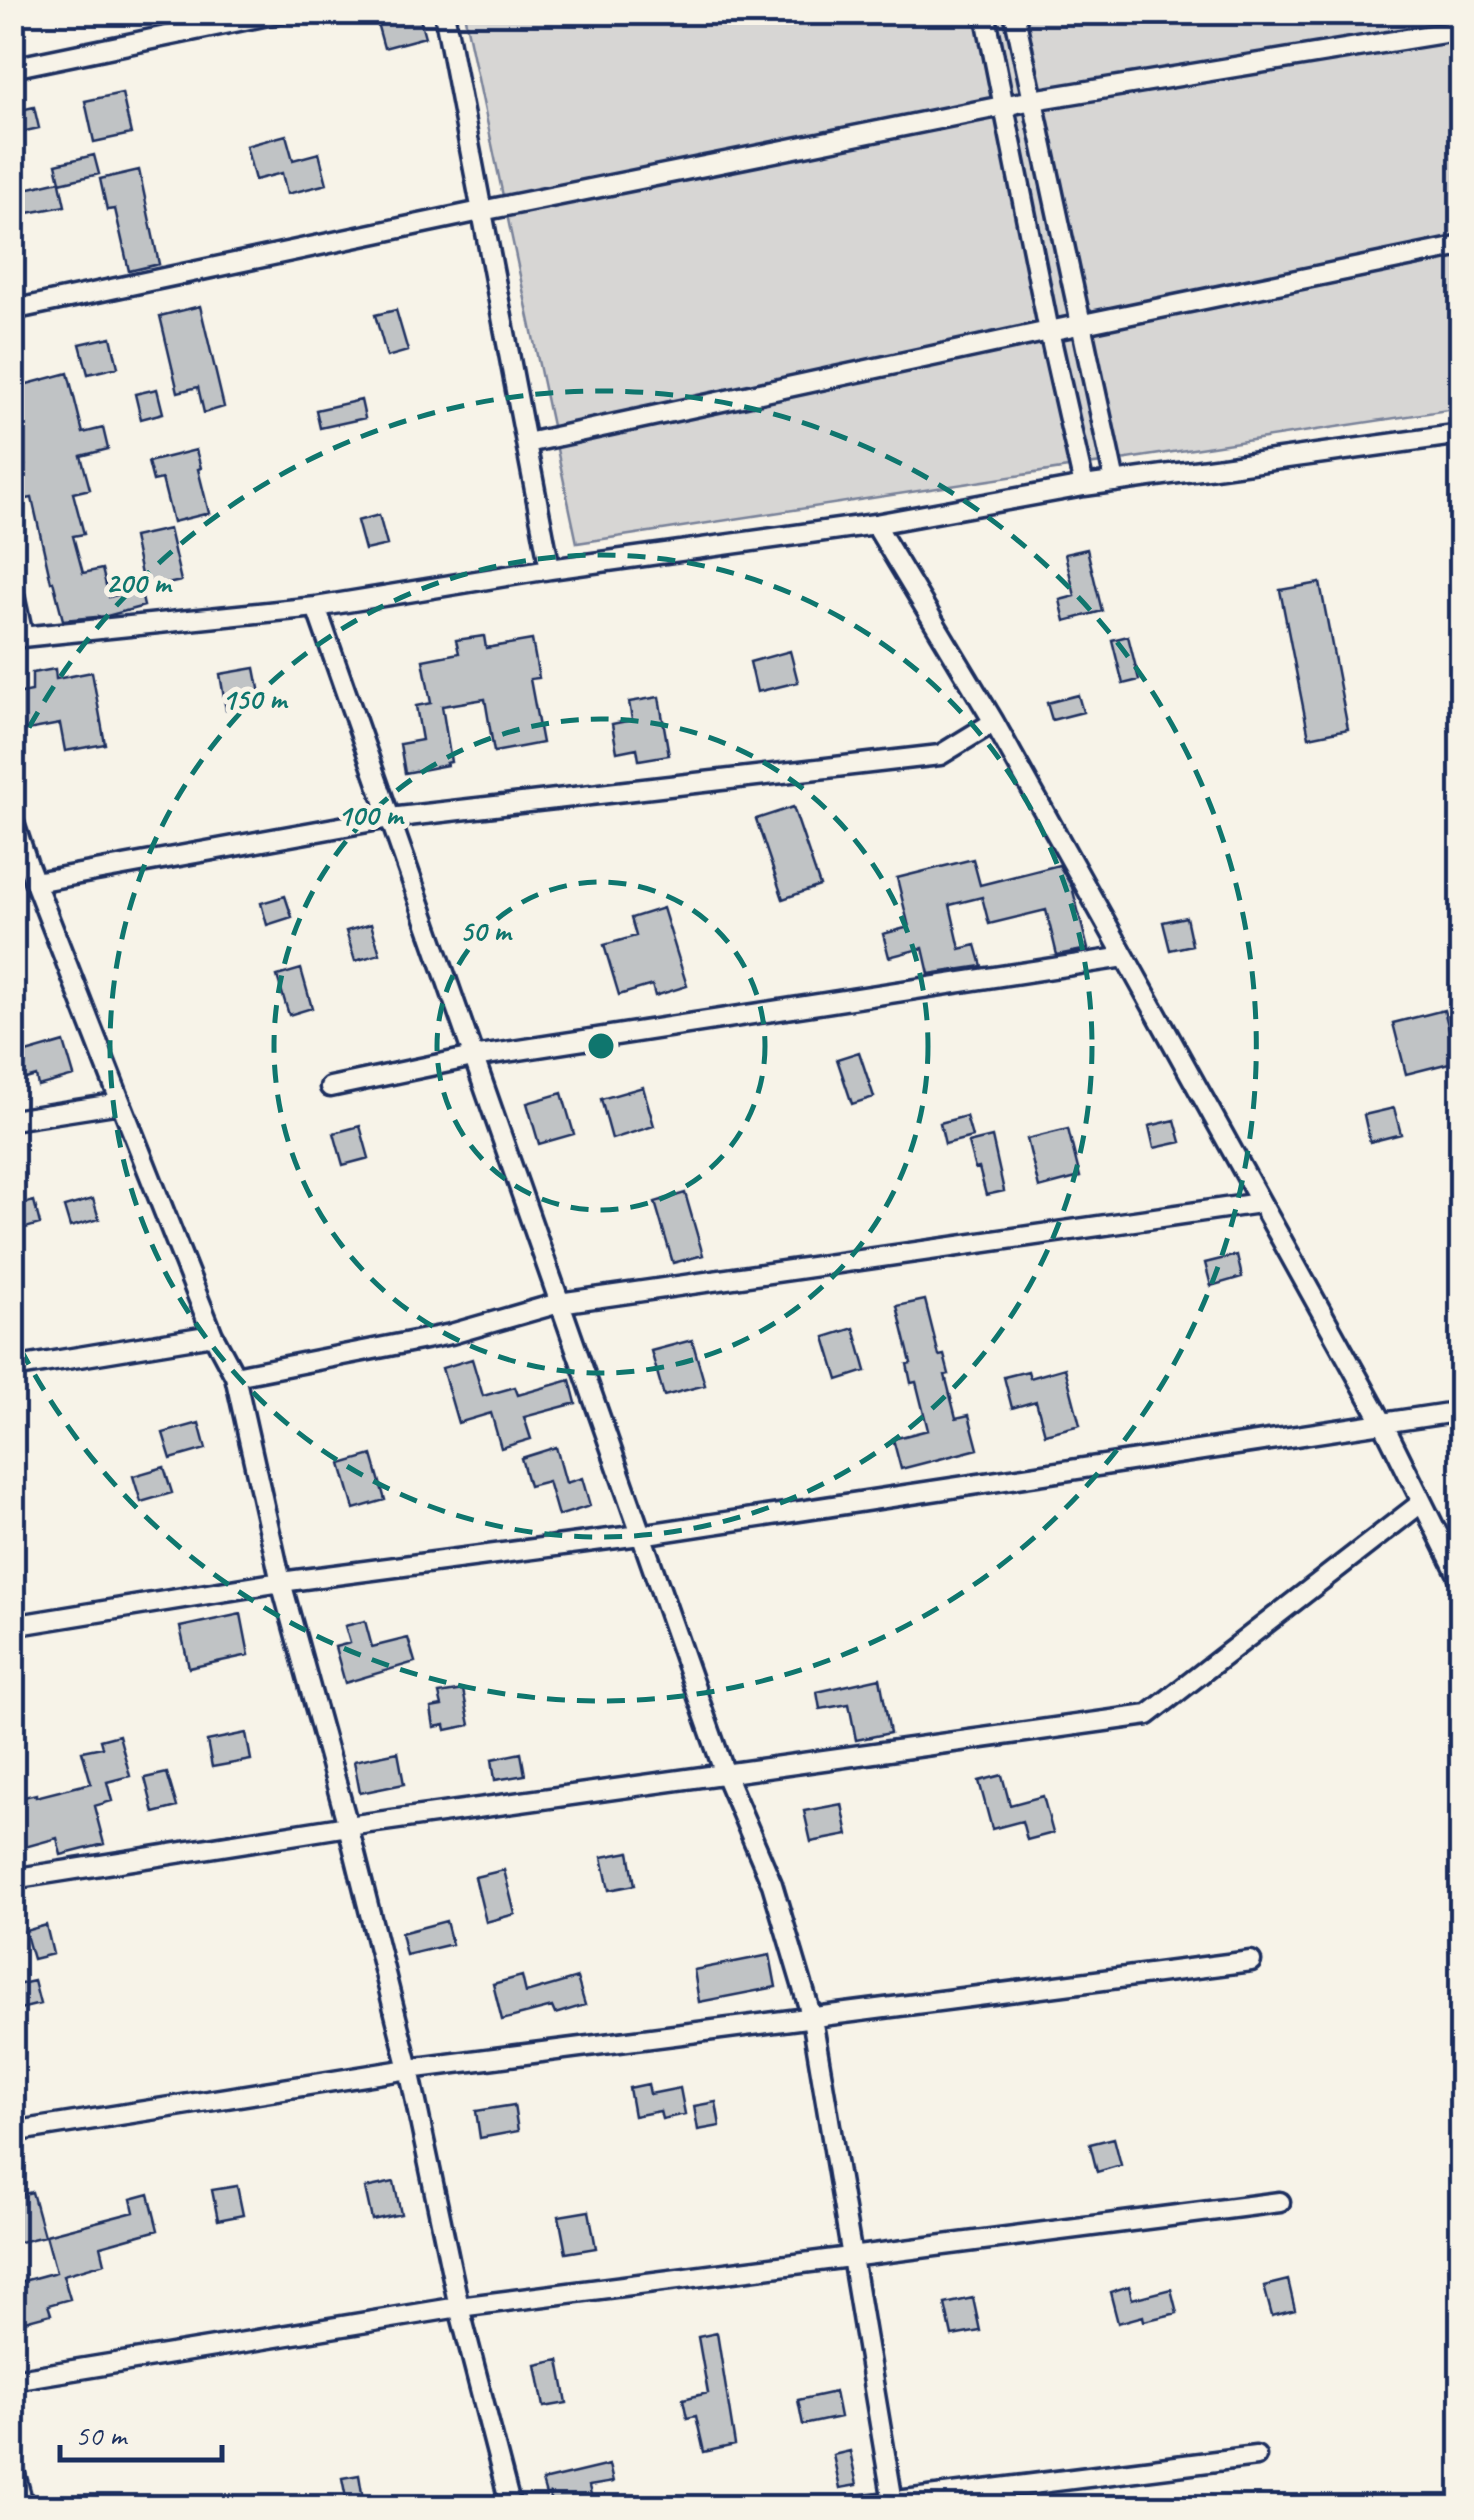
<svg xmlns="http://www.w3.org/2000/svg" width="1474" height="2520" viewBox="0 0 1474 2520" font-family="Caveat,sans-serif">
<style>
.green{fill:#d7d6d4;stroke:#798299;stroke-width:2.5}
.building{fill:#c0c3c5;stroke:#1b2f5e;stroke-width:2.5}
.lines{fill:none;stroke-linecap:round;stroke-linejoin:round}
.street-casing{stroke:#1b2f5e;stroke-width:25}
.street{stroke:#f7f3e8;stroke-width:18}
.ring{fill:none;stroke:#0f766e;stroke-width:5;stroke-dasharray:18 12}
.centre{fill:#0f766e;stroke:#f7f3e8;stroke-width:5}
.ring-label{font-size:30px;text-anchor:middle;font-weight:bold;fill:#0f766e;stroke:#f7f3e8;stroke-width:10;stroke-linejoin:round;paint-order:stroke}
</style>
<rect width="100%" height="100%" fill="#f7f3e8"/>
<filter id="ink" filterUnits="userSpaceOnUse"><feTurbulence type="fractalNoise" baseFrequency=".01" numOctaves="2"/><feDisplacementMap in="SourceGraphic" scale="20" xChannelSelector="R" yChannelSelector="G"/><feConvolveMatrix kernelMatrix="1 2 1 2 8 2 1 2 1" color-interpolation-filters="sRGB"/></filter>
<g filter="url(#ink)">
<path class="green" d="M464 13H1449L1462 73 1461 408 577 543Z"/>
<path class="building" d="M374 12H418L425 37 384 48Z
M122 93 131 134 94 142 85 101Z
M34 107 39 128 12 134V112Z
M286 135 293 160 319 153 327 184 287 194 282 173 255 180 246 146Z
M94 155 99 174 60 183 65 206 12 216V192L60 181 56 164Z
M139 170 159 264 129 271 115 209 107 210 100 179Z
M200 306 224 407 204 413 198 387 178 392 160 316Z
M396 310 408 351 387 357 375 315Z
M111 337 118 367 88 374 80 344Z
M68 373 83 433 103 428 108 449 81 456 90 489 73 493 84 534 73 536 83 573 102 569 109 597 140 589 144 606 107 616 63 620 53 581 51 582 32 498 21 500 13 468 25 465 16 429 12 430V388Z
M157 389 163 413 141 419 135 394Z
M361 400 365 418 320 428 316 410Z
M196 450 201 468 198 469 209 513 173 522 162 479 153 481 148 462Z
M379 515 387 545 365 550 357 521Z
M169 529 181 581 144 589 133 537Z
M1087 549 1102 611 1065 621 1060 600 1075 596 1065 554Z
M1320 583 1348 729 1309 737 1280 590Z
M484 636 486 648 532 640 539 678 530 679 542 743 494 752 485 699 442 706 451 762 446 763 447 765 405 773 400 744 422 740 416 706 431 703 423 660 459 653 456 640Z
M1128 636 1139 680 1123 684 1112 640Z
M790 651 798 682 757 692 750 662Z
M255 668 262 704 226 710 220 674Z
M55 669 56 679 92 672 105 744 65 751 60 724 22 731 16 694 32 691V673Z
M1078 695 1083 712 1052 720 1047 703Z
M659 697 669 755 639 760 637 748 617 752 612 724 632 720 629 702Z
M793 807 820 886 783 899 756 819Z
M973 859 980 885 1059 865 1072 887 1088 949 1057 955 1046 910 989 924 982 897 950 905 960 949 976 945 982 966 929 974 923 948 889 957 883 934 909 927 897 878Z
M285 896 292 917 267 925 261 903Z
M663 908 687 986 655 996 652 985 619 995 604 945 636 936 631 918Z
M1186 917 1192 945 1170 950 1163 922Z
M371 924 380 954 355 961 346 931Z
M301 969 312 1008 289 1015 277 976Z
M1444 1010 1457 1061 1406 1074 1393 1023Z
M64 1042 74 1076 38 1086 36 1076 12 1083V1057Z
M859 1052 874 1097 852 1104 837 1059Z
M643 1087 654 1126 612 1139 601 1099Z
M562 1093 574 1134 539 1144 527 1103Z
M1394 1108 1401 1134 1370 1142 1364 1115Z
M966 1116 972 1137 945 1144 940 1123Z
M1175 1120 1181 1142 1154 1148 1149 1126Z
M360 1126 369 1158 343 1165 334 1133Z
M1068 1129 1080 1177 1039 1188 1027 1139Z
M992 1137 1004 1191 986 1195 979 1168 975 1169 968 1143Z
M685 1193 703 1255 673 1263 655 1202Z
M93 1199 99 1219 70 1227 64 1207Z
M34 1201 40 1224 15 1231 12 1207Z
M1237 1255 1242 1277 1211 1286 1205 1263Z
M925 1300 939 1356 944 1355 949 1374 945 1375 956 1418 969 1415 978 1449 901 1469 893 1439 928 1430 916 1382 911 1383 907 1364 911 1363 897 1306Z
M854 1328 866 1371 838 1380 825 1337Z
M692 1340 705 1385 664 1396 651 1351Z
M472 1359 483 1396 515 1387 518 1395 570 1380 576 1403 524 1417 531 1439 501 1448 491 1413 458 1423 442 1368Z
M1065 1368 1080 1425 1045 1434 1036 1401 1012 1408 1004 1377 1028 1371 1030 1378Z
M199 1423 206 1449 171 1459 163 1433Z
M556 1447 566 1483 582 1478 590 1506 558 1516 548 1481 529 1486 521 1458Z
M372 1455 385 1500 354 1509 341 1464Z
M164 1467 172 1493 141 1502 133 1476Z
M241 1614 249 1655 189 1668 180 1627Z
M365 1621 372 1647 408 1638 415 1662 345 1683 335 1647 350 1643 345 1626Z
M880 1678 890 1733 856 1740 849 1704 820 1709 817 1692Z
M463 1690 470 1725 446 1730 445 1725 434 1727 431 1708 442 1706 439 1694Z
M246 1733 251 1760 212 1767 207 1741Z
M119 1735 130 1776 107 1782 112 1801 94 1806 104 1844 61 1855 57 1838 25 1847 12 1800 36 1794V1797L91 1783 82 1751 102 1747 100 1740Z
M398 1752 404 1784 360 1793 354 1761Z
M521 1753 525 1775 495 1780 492 1759Z
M167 1773 177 1807 154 1813 145 1778Z
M1002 1775 1010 1805 1043 1796 1053 1833 1027 1840 1022 1821 992 1829 979 1781Z
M842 1804 848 1835 811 1842 804 1811Z
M629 1852 635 1885 609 1890 602 1857Z
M504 1870 515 1914 486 1922 475 1877Z
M446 1921 452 1944 406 1955 401 1933Z
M46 1925 53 1954 33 1959 25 1931Z
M770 1955 776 1987 699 2002 694 1970Z
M522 1976 526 1993 577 1978 585 2005 555 2014 552 2007 502 2020 493 1984Z
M34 1981 40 2004 12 2011V1986Z
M648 2084 650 2094 680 2088 685 2114 662 2119 660 2111 634 2116 629 2088Z
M716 2102 720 2126 698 2130 694 2106Z
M514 2105 518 2131 480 2138 476 2111Z
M1114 2138 1121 2165 1097 2172 1090 2144Z
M394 2182 401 2214 372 2220 365 2188Z
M237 2186 243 2215 218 2220 212 2190Z
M32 2192 44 2236 12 2244V2197Z
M149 2194 158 2230 101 2246 105 2263 63 2275 70 2299 48 2305 51 2314 21 2322 18 2313 12 2315V2284L56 2272 46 2235 134 2212 131 2199Z
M589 2211 596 2248 566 2253 559 2216Z
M1288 2280 1295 2310 1272 2316 1264 2286Z
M1129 2286 1132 2299 1171 2289 1177 2313 1144 2321 1143 2316 1118 2323 1110 2292Z
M973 2298 980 2331 952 2336 945 2304Z
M717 2333 735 2445 704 2452 696 2416 687 2418 683 2399 708 2393 698 2337Z
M559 2360 567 2403 544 2407 536 2365Z
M835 2392 840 2417 803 2425 798 2400Z
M850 2451 857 2485 840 2488 833 2455Z
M609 2465 613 2482 589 2486 592 2499 552 2508 549 2494 546 2495 542 2481Z
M359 2475 364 2505 348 2508 342 2478Z"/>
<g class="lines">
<defs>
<path id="street" d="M444 12 550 569
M985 12 1049 331 1084 486
M1014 12 1115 482
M12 68 283 12
M12 310 481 211 1033 100 1462 30
M527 443 1049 331 1462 246
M875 524 994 722 1125 957 1383 1423 1462 1583
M12 586 23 636
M316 607 725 1774 772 1884 812 2018 894 2508
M12 638 316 607 550 569 875 524 1084 486 1462 434
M12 817 27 862 121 1103 213 1335 235 1376 281 1582 348 1826 409 2069 459 2307 511 2508
M35 882 390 818 940 755 994 722
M330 1087 473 1057 1125 957
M12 1120 121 1103
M12 1368 213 1335
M235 1376 451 1334 559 1303 1260 1203
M12 1626 281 1582 640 1535 1462 1411
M12 1879 348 1826 1148 1715 1421 1503
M12 2132 409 2069 1251 1961
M12 2380 459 2307 1280 2202
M12 2463 24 2508
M841 2508 1256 2456"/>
</defs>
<use href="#street" class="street-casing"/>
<use href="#street" class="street"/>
</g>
</g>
<g class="ring">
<circle cx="601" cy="1046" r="164"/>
<circle cx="601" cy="1046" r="327"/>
<circle cx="601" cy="1046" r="491"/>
<path d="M15 754A655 655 0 1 1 15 1338"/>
</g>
<circle cx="601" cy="1046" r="15" class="centre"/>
<g class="ring-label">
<text x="138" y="593">200 m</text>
<text x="254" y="709">150 m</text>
<text x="370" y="825">100 m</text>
<text x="485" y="941">50 m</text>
</g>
<rect width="1474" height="2520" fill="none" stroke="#f7f3e8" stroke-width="50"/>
<rect x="25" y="25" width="1424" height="2470" fill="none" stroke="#1b2f5e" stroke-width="4" filter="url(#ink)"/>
<path d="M60 2445v15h162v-15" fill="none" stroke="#1b2f5e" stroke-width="5"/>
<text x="75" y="2445" font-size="30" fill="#1b2f5e" stroke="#f7f3e8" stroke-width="8" paint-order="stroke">50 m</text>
</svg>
